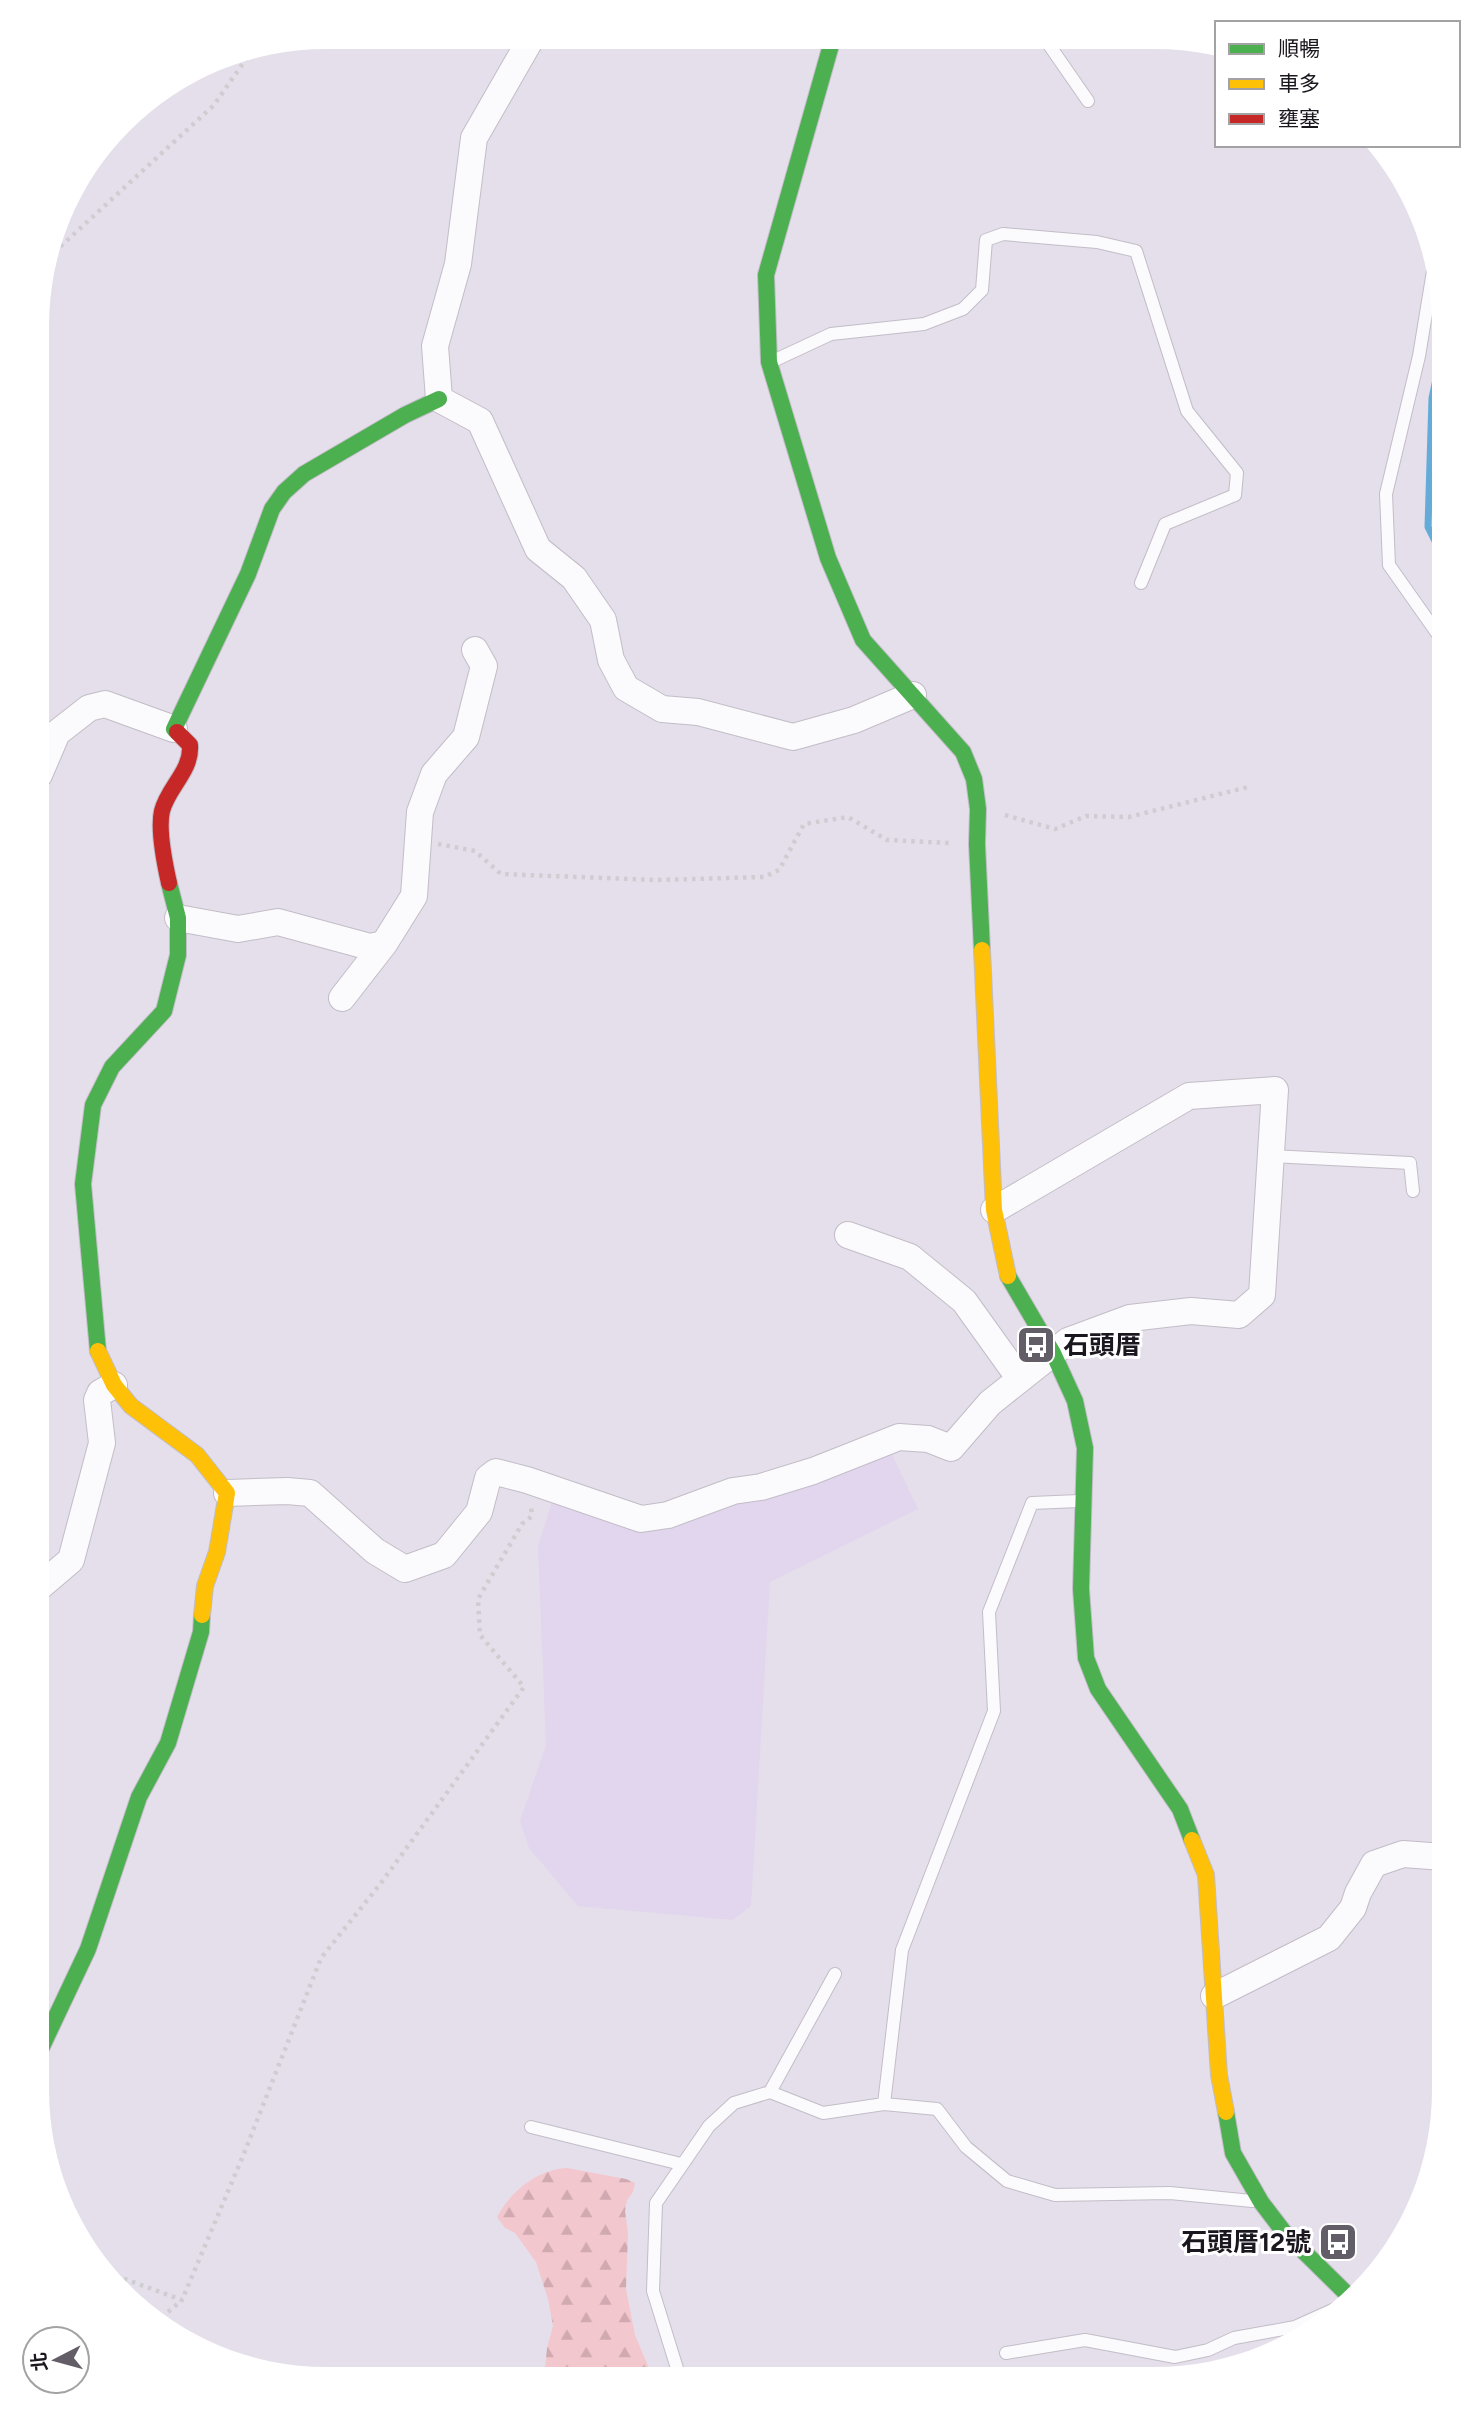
<svg xmlns="http://www.w3.org/2000/svg" width="1481" height="2416" viewBox="0 0 1481 2416" font-family="Figtree,'Noto Sans TC',sans-serif">
<style>
.built{fill:#e1d6ed}
.forest{fill:url(#forest-firs)}
.lines{fill:none;stroke-linecap:round;stroke-linejoin:round}
.stream{stroke:#64acd7;stroke-width:7}
.lane-casing{stroke:#c2bdc7;stroke-width:14}
.street-casing{stroke:#c2bdc7;stroke-width:28}
.fast-casing{stroke:#c2bdc7;stroke-width:18}
.slow-casing{stroke:#c2bdc7;stroke-width:18}
.jam-casing{stroke:#c2bdc7;stroke-width:18}
.path{stroke:#cfcdd1;stroke-width:4.5;stroke-dasharray:3.5 5;stroke-linecap:butt}
.lane{stroke:#fbfafc;stroke-width:12}
.street{stroke:#fbfafc;stroke-width:26}
.fast{stroke:#4caf50;stroke-width:16}
.slow{stroke:#ffc107;stroke-width:16}
.jam{stroke:#c62828;stroke-width:16}
.labels{text-anchor:middle;stroke-width:6;stroke-linejoin:round;paint-order:stroke}
.poi-label{font-size:26px;font-weight:bold;fill:#1b171f;stroke:#fff;text-anchor:start}
</style>
<defs>
<pattern id="forest-firs" width="22" height="20" patternUnits="userSpaceOnUse" patternTransform="scale(1.75)"><rect width="22" height="20" fill="#f3c7ce"/><path d="M5 1l3.5 6h-7zM16 11l3.5 6h-7z" fill="#d0aab0"/></pattern>
</defs>
<rect width="100%" height="100%" fill="#e5dfeb"/>
<path class="built" d="M887 1444 918 1509 770 1582 751 1906 733 1920 578 1906 529 1848 520 1821 546 1745 538 1546 553 1499 658 1517Z"/>
<path class="forest" d="M567 2168 626 2179 635 2183 633 2192 627 2200 625 2211 628 2233 626 2289 635 2335 653 2378H544L547 2348 553 2326 548 2299 536 2262 515 2233 505 2228 497 2217C510 2192 538 2169 567 2168Z"/>
<g class="lines">
<path class="stream" d="M1444 559 1428 527 1432 398 1444 342"/>
<defs>
<path id="lane" d="M1045 39 1088 101
M1433 271 1419 356 1386 494 1389 565 1444 643
M773 361 831 334 924 324 963 309 982 290 986 240 1003 234 1097 242 1136 251 1187 411 1237 473 1235 495 1165 524 1141 583
M1271 1156 1410 1163 1413 1191
M770 2092 835 1974
M884 2104 902 1950 994 1711 989 1612 1032 1503 1079 1501
M531 2127 681 2164
M1006 2353 1085 2340 1175 2357 1208 2350 1234 2338 1295 2327 1346 2304
M680 2378 653 2291 656 2203 709 2126 734 2103 770 2092 823 2113 884 2104 937 2109 966 2147 1007 2181 1055 2195 1170 2193 1252 2201"/>
<path id="street" d="M532 37 474 138 458 264 435 346 439 399 480 421 538 549 574 578 603 620 611 660 626 688 662 709 698 712 793 737 854 720 913 695
M39 775 57 733 89 708 105 704 174 729
M178 918 238 929 278 922 370 947 384 944 414 896 420 812 434 774 466 737 484 666 475 650
M342 998 384 944
M848 1235 910 1257 964 1301 1020 1379
M227 1493 287 1491 310 1493 375 1551 405 1569 444 1555 479 1512 488 1478 496 1472 527 1480 641 1519 668 1515 733 1491 761 1487 813 1471 899 1437 928 1439 951 1448 990 1403 1068 1341 1130 1318 1191 1311 1239 1315 1262 1295 1275 1090 1189 1096 994 1210
M37 1589 71 1560 102 1443 97 1400 100 1393 114 1385
M1214 1996 1329 1938 1353 1908 1358 1893 1374 1864 1403 1854 1444 1857"/>
<path id="fast" d="M833 38 766 275 769 362 828 558 863 640 963 752 974 779 978 809 977 844 982 950
M177 732 174 729 248 574 272 509 284 492 304 474 405 415 439 399
M1008 1276 1053 1353 1075 1401 1085 1448 1081 1589 1086 1658 1098 1689 1180 1809 1192 1840
M98 1351 83 1184 93 1105 112 1067 164 1011 178 955V918L169 883
M37 2057 88 1949 139 1797 168 1743 201 1632 202 1615
M1226 2112 1233 2153 1261 2202 1284 2232 1352 2299"/>
<path id="slow" d="M982 950 994 1210 1008 1276
M98 1351 114 1385 131 1406 197 1455 227 1493 217 1552 205 1586 202 1615
M1192 1840 1206 1875 1219 2075 1226 2112"/>
<path id="jam" d="M169 883C165 865 158 828 162 811 168 787 192 771 190 745L177 732"/>
</defs>
<use href="#lane" class="lane-casing"/>
<use href="#street" class="street-casing"/>
<use href="#fast" class="fast-casing"/>
<use href="#slow" class="slow-casing"/>
<use href="#jam" class="jam-casing"/>
<path class="path" d="M48 258 214 105 251 52
M1005 815 1055 829 1086 816 1129 817 1248 787
M438 844 475 851 501 874 656 880 764 877 779 870 804 824 848 817 887 840 949 843
M100 2270 182 2300 243 2156 321 1958 381 1883 524 1687 480 1635 478 1599 522 1524 532 1516 531 1506
M155 2323 181 2301"/>
<use href="#lane" class="lane"/>
<use href="#street" class="street"/>
<use href="#fast" class="fast"/>
<use href="#slow" class="slow"/>
<use href="#jam" class="jam"/>
</g>
<defs>
<symbol id="bus-square" viewBox="-11 -11 22 22"><rect x="-9" y="-9" width="18" height="18" rx="4" fill="#625d66" stroke="#fff"/><path d="M-5-6H5V4H4V6H2V4H-2V6H-4V4H-5ZM-3.5-4V0h7V-4ZM-3.5 1.2v1.5H-2V1.2ZM2 1.2v1.5H3.5V1.2Z" fill="#fff"/></symbol>
</defs>
<g fill-rule="evenodd">
<use href="#bus-square" x="1014" y="1323" width="44" height="44"/>
<use href="#bus-square" x="1316" y="2220" width="44" height="44"/>
</g>
<g class="labels">
<g class="poi-label">
<text x="1063" y="1354">石頭厝</text>
<text x="1311" y="2251" text-anchor="end">石頭厝12號</text>
</g>
</g>
<path d="M0 0H1481V2416H0ZM326 49H1155A277 277 0 0 1 1432 326V2090A277 277 0 0 1 1155 2367H326A277 277 0 0 1 49 2090V326A277 277 0 0 1 326 49Z" fill="#fff" fill-rule="evenodd"/>
<rect x="1215" y="21" width="245" height="126" fill="#ffffff" stroke="#a4a2a5" stroke-width="2"/>
<rect x="1229" y="44" width="35" height="10" fill="#4caf50" stroke="#a4a2a5" stroke-width="2"/>
<text x="1278" y="56" font-size="21" fill="#1b171f">順暢</text>
<rect x="1229" y="79" width="35" height="10" fill="#ffc107" stroke="#a4a2a5" stroke-width="2"/>
<text x="1278" y="91" font-size="21" fill="#1b171f">車多</text>
<rect x="1229" y="114" width="35" height="10" fill="#c62828" stroke="#a4a2a5" stroke-width="2"/>
<text x="1278" y="126" font-size="21" fill="#1b171f">壅塞</text>
<g transform="translate(56 2360) rotate(264)"><circle r="33" fill="#ffffff" stroke="#a4a2a5" stroke-width="2"/>
<path d="M0-5L12 26L0 18L-12 26Z" fill="#625d66"/>
<text y="-10" font-size="19" font-weight="bold" text-anchor="middle" fill="#1b171f">北</text>
</g>
</svg>
